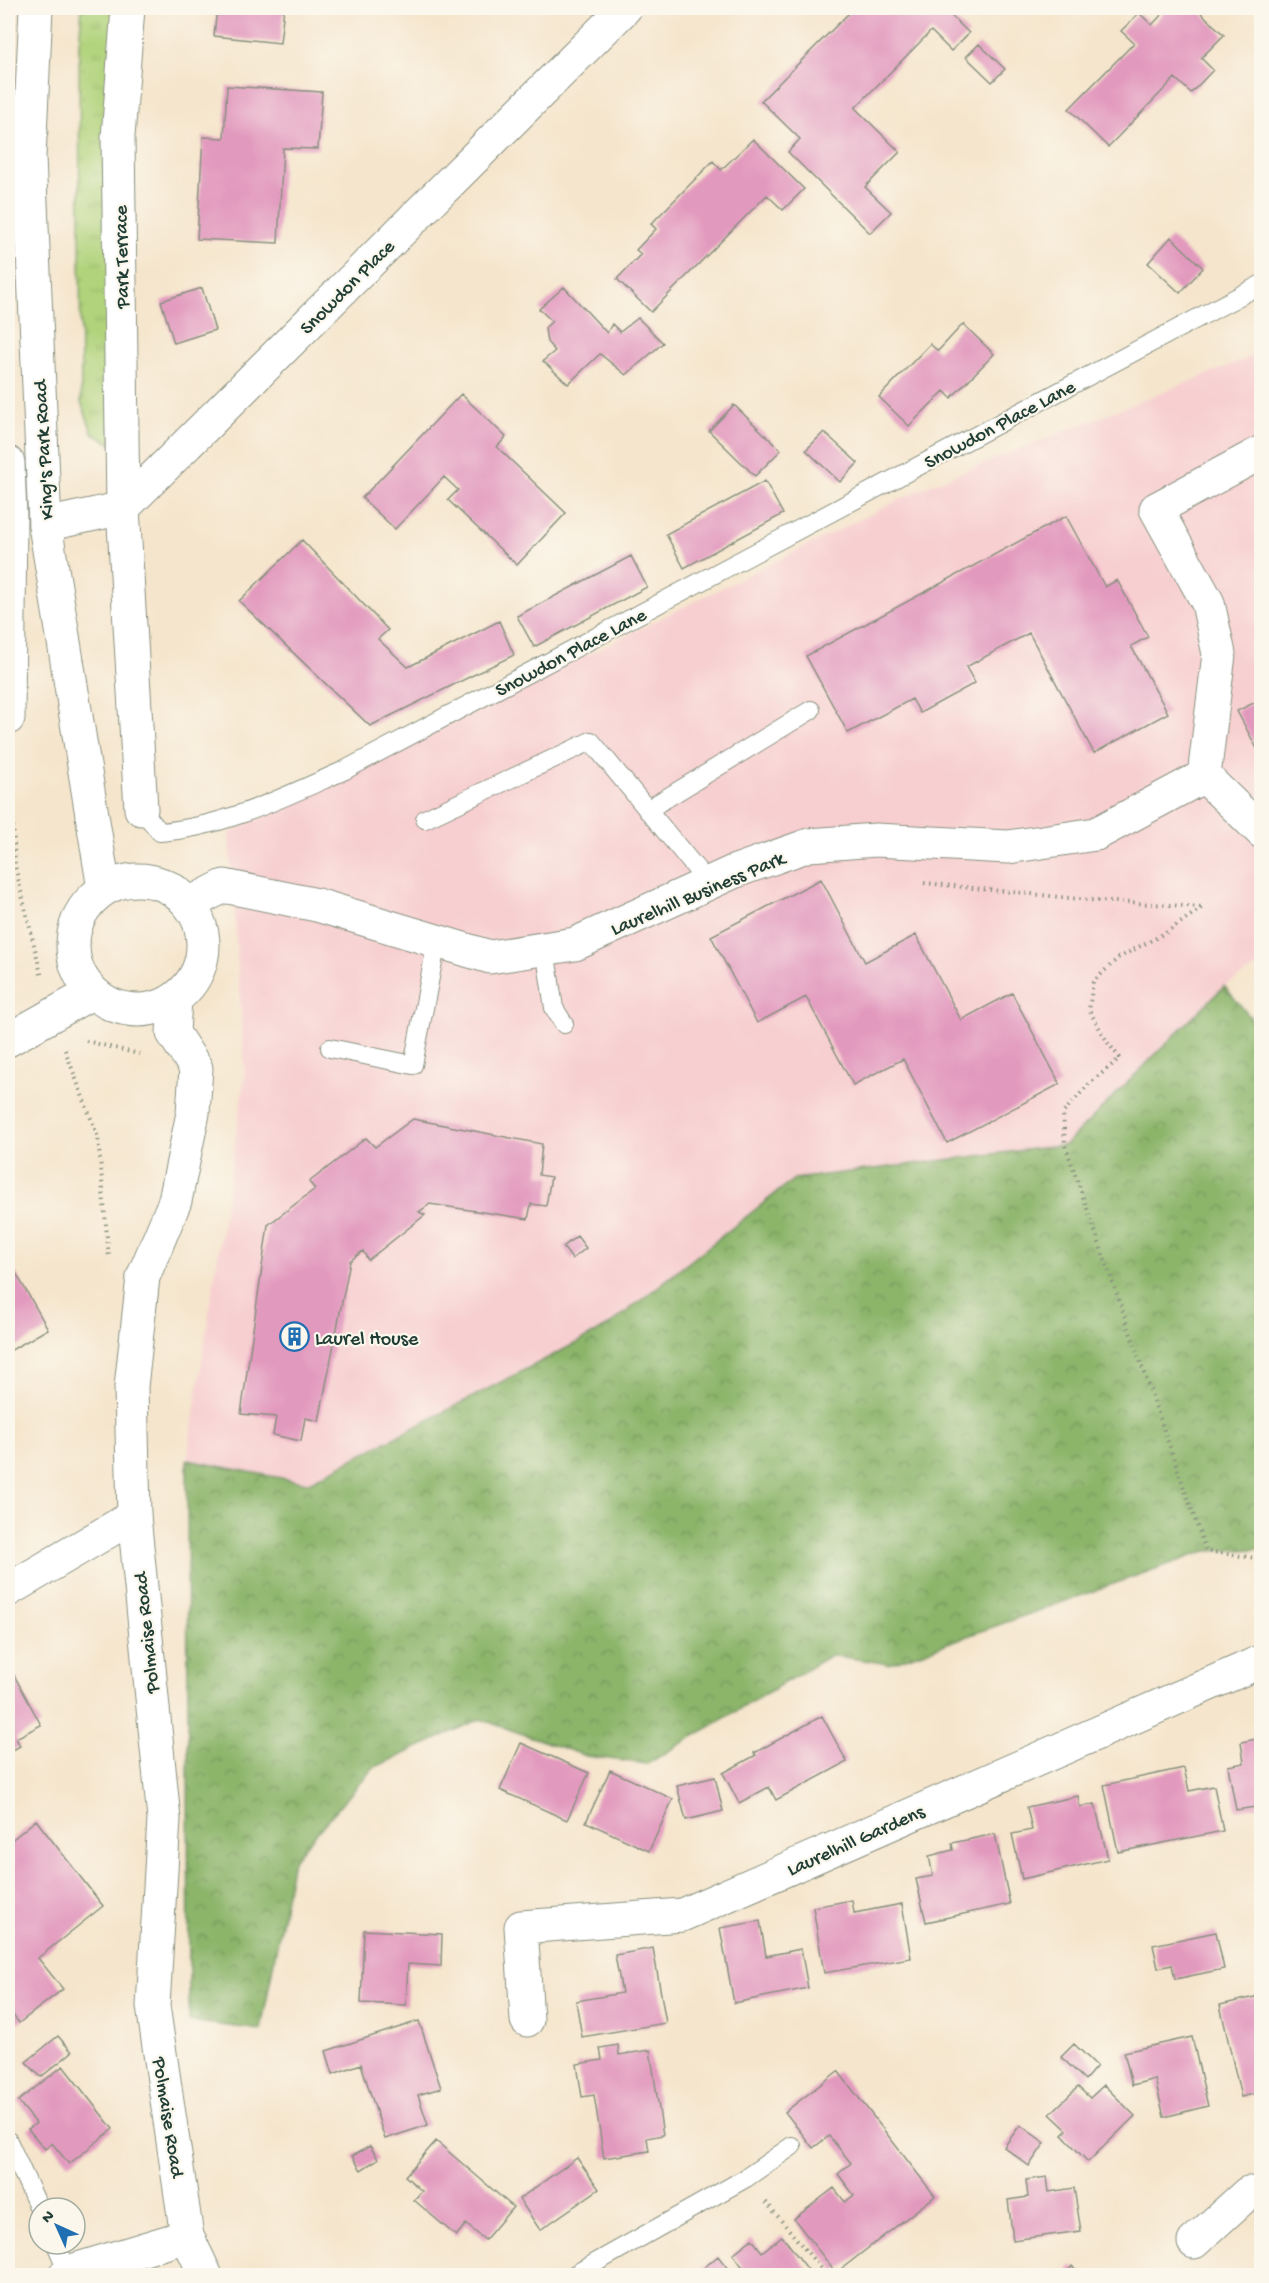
<svg xmlns="http://www.w3.org/2000/svg" width="1269" height="2283" viewBox="0 0 1269 2283" font-family="'Gochi Hand',sans-serif">
<style>
.built{fill:#f7cfd0}
.grass{fill:url(#grass-tufts);stroke:#688858;stroke-width:1.5}
.forest{fill:url(#forest-crowns);stroke:#567950;stroke-width:1.5}
.building{fill:#e299be}
.lines{fill:none;stroke-linecap:round;stroke-linejoin:round}
.lane-casing{stroke:#8a9180;stroke-width:20}
.street-casing{stroke:#8a9180;stroke-width:35}
.secondary-casing{stroke:#8a9180;stroke-width:35}
.path{stroke:#8a9180;stroke-width:4;stroke-dasharray:1.5 4.5;stroke-linecap:butt}
.lane{stroke:#fff;stroke-width:18}
.street{stroke:#fff;stroke-width:33}
.secondary{stroke:#fff;stroke-width:33}
.labels{text-anchor:middle;stroke-width:4.5;stroke-linejoin:round;paint-order:stroke}
.street-label{font-size:20px;fill:#1f3d34;stroke:#fbf7ec}
.poi-label{font-size:20px;fill:#1f3d34;stroke:#fbf7ec;text-anchor:start}
</style>
<defs>
<pattern id="grass-tufts" width="24" height="20" patternUnits="userSpaceOnUse" patternTransform="scale(1.5)"><rect width="24" height="20" fill="#b1d37b"/><path d="M3 7l-1-3M5 7V3M7 7l1-3M15 17l-1-3M17 17v-4M19 17l1-3" fill="none" stroke="#98b66b"/></pattern>
<pattern id="forest-crowns" width="20" height="18" patternUnits="userSpaceOnUse" patternTransform="scale(1.5)"><rect width="20" height="18" fill="#8cb56b"/><path d="M2 6a3 3 0 1 1 6 0M12 15a3 3 0 1 1 6 0" fill="none" stroke="#729459"/></pattern>
</defs>
<rect width="100%" height="100%" fill="#fbf7ec"/>
<filter id="ink" filterUnits="userSpaceOnUse"><feTurbulence type="fractalNoise" baseFrequency=".0167" numOctaves="2"/><feDisplacementMap in="SourceGraphic" scale="12" xChannelSelector="R" yChannelSelector="G"/><feConvolveMatrix kernelMatrix="1 2 1 2 8 2 1 2 1" color-interpolation-filters="sRGB"/></filter>
<filter id="wash" filterUnits="userSpaceOnUse"><feTurbulence type="fractalNoise" baseFrequency=".008" numOctaves="4" result="noise"/><feDisplacementMap in="SourceGraphic" scale="24" xChannelSelector="R" yChannelSelector="G"/><feGaussianBlur stdDeviation="1.35" result="paint"/><feColorMatrix in="noise" values="0 0 0 0 0 0 0 0 0 0 0 0 0 0 0 0 0 1.4 0 .05"/><feComposite in="paint" operator="in"/></filter>
<g filter="url(#wash)">
<rect width="100%" height="100%" fill="#f5e5cc"/>
<path class="built" d="M1261 353V965L1224 986 1065 1145 794 1179 607 1327 307 1483 187 1460 245 1075 229 833 927 486Z"/>
<path class="grass" d="M82 8H128L112 444 93 434 81 402 79 45Z"/>
<path class="forest" d="M1224 986 1261 1030V1549L1206 1551 889 1664 831 1655 647 1764 586 1756 480 1719 373 1768 293 1860 261 2030 189 2021 187 1460 307 1483 607 1327 794 1179 1065 1145Z"/>
<g id="blocks">
<path class="building" d="M217 8H284L280 43 214 36Z
M854 8H943L969 33 951 51 931 31 855 108 900 152 865 187 891 212 870 233 788 152 800 139 761 101Z
M1161 8H1196L1224 35 1201 58 1213 70 1191 93 1175 78 1108 147 1069 109 1134 43 1121 31 1139 13 1152 25 1165 11Z
M979 44 1005 69 992 82 966 57Z
M227 86 322 92 318 149 283 148 278 243 197 239 203 137 224 138Z
M753 139 804 189 783 210 767 195 651 312 617 279 641 254 636 250 656 229 651 224 713 161 721 170Z
M1171 237 1203 268 1180 293 1148 263Z
M564 287 607 333 612 324 620 332 638 318 663 343 626 375 600 354 568 384 543 361 555 351 547 342 545 328 552 321 539 309Z
M202 288 215 330 174 343 161 301Z
M963 324 994 354 951 398 944 391 909 426 879 397 930 344 938 351Z
M461 394 506 437 497 447 566 513 517 565 448 500 458 490 444 477 395 529 362 498Z
M734 405 781 450 755 476 709 431Z
M824 432 858 463 840 482 806 450Z
M765 481 783 514 684 568 666 534Z
M1066 516 1105 587 1117 580 1148 637 1131 646 1168 713 1094 753 1029 633 966 667 975 683 920 713 912 699 848 733 806 656Z
M302 540 388 630 378 639 408 667 499 621 514 655 370 726 239 601Z
M631 556 647 587 534 647 517 616Z
M1262 699V758L1237 711Z
M821 879 865 962 916 935 961 1020 1012 993 1060 1084 947 1143 903 1059 853 1085 806 997 757 1023 711 936Z
M413 1119 542 1144 539 1175 551 1177 546 1206 531 1204 528 1219 430 1204 419 1212 425 1215 368 1260 363 1251 350 1261 319 1421 305 1418 301 1441 273 1435 276 1417 241 1414 268 1225 315 1189 309 1182 366 1138 375 1147Z
M577 1236 586 1248 572 1259 563 1247Z
M8 1259 48 1329 8 1352Z
M14 1675 41 1725 16 1738 20 1746 8 1753V1679Z
M822 1716 847 1762 776 1800 769 1787 739 1803 723 1773 756 1755 754 1753Z
M1262 1738V1806L1236 1810 1228 1766 1244 1763 1241 1742Z
M521 1743 589 1773 567 1820 500 1790Z
M1184 1768 1189 1791 1214 1786 1223 1831 1118 1852 1104 1785Z
M610 1770 673 1799 649 1851 586 1822Z
M715 1777 723 1811 686 1820 677 1786Z
M1078 1796 1080 1807 1095 1804 1108 1859 1022 1879 1012 1834 1032 1830 1027 1807Z
M36 1820 103 1906 38 1958 63 1989 19 2023 8 2009V1843Z
M995 1834 1010 1904 926 1922 916 1879 933 1876 929 1856 953 1850 952 1843Z
M852 1900 854 1913 902 1904 911 1958 824 1973 813 1907Z
M760 1921 766 1956 801 1949 808 1988 734 2003 720 1928Z
M364 1930 442 1934 441 1966 408 1964 406 2005 361 2003Z
M1216 1932 1224 1969 1175 1979 1172 1965 1158 1968 1153 1945Z
M653 1948 666 2023 582 2037 576 2001 622 1993 615 1955Z
M1259 1996 1262 2010V2092L1241 2097 1220 2005Z
M419 2021 441 2088 418 2095 428 2125 385 2139 361 2064 333 2074 326 2051Z
M58 2036 72 2052 41 2077 26 2062Z
M1192 2037 1208 2106 1164 2117 1155 2079 1132 2085 1124 2052Z
M1074 2044 1097 2066 1085 2080 1061 2057Z
M618 2045 619 2055 650 2050 663 2135 647 2138 649 2151 604 2158 594 2095 582 2097 577 2064 602 2060 600 2048Z
M63 2066 113 2129 69 2164 52 2143 45 2149 28 2129 36 2123 18 2101Z
M838 2071 935 2196 836 2273 794 2219 834 2188 845 2202 854 2195 838 2174 851 2163 829 2136 813 2148 785 2112Z
M1104 2085 1135 2116 1088 2162 1062 2135 1067 2130 1050 2114 1078 2087 1090 2098Z
M1020 2125 1045 2143 1029 2166 1004 2147Z
M436 2141 513 2207 485 2240 466 2224 456 2236 414 2200 422 2191 405 2176Z
M370 2146 378 2159 361 2170 352 2156Z
M577 2158 599 2189 540 2230 519 2199Z
M1047 2177 1049 2192 1074 2188 1081 2231 1013 2240 1008 2200 1028 2197 1026 2180Z
M782 2236 813 2276H694L718 2256 732 2274 742 2266 733 2254 752 2239 762 2252Z
M1072 2266 1084 2276H1064Z"/>
</g>
</g>
<g filter="url(#ink)">
<use href="#blocks" fill-opacity="0" stroke="#8a9180" stroke-width="1.5"/>
<g class="lines">
<defs>
<path id="lane" d="M141 809 160 832C225 827 286 796 345 770L1262 284
M647 810 811 710
M425 819 591 741 708 883
M545 949 554 1008 564 1024
M330 1048 413 1065 437 941
M8 2141 39 2208
M56 2244 68 2272
M572 2276 746 2178 792 2146"/>
<path id="street" d="M128 8 118 137 123 508 141 809
M8 131H31
M8 463 10 516 8 718
M45 525 123 508 625 8
M1204 776 1219 654 1208 603 1156 509 1262 452
M1204 776 1262 832
M189 904 224 886 317 905 490 957 575 944 733 872 809 845 876 840 1008 847 1096 834 1204 776
M8 1590 134 1516
M527 2020 521 1927 682 1915 1262 1661
M1194 2242 1248 2193 1262 2194
M64 2276 68 2272 187 2236"/>
<path id="secondary" d="M36 8 29 157 45 525 104 889
M73 945a65 65 0 1 1 130 0a65 65 0 1 1-130 0Z
M175 999 173 1033 196 1068 193 1113 175 1201 143 1277 131 1387 134 1516 164 1819 153 2006 187 2236 206 2276
M8 1040 93 992"/>
</defs>
<use href="#lane" class="lane-casing"/>
<use href="#street" class="street-casing"/>
<use href="#secondary" class="secondary-casing"/>
<path class="path" d="M10 754 15 866 42 978
M924 883 1099 901 1203 907 1167 932 1118 958 1093 982 1089 1010 1108 1043 1120 1058 1089 1084 1063 1113 1065 1145 1206 1551 1262 1559
M86 1041 143 1055
M65 1050 98 1137 109 1258
M766 2202 827 2276"/>
<use href="#lane" class="lane"/>
<use href="#street" class="street"/>
<use href="#secondary" class="secondary"/>
</g>
</g>
<defs>
<symbol id="building-ring" viewBox="-11 -11 22 22"><circle r="9.5" fill="#fbf7ec" stroke="#1f6fb2" stroke-width="1.5"/><path d="M-4-6H4V6H1V3H-1V6H-4ZM-2.5-4.3h1.7v1.8h-1.7ZM.8-4.3h1.7v1.8H.8ZM-2.5-1h1.7V.8h-1.7ZM.8-1h1.7V.8H.8Z" fill="#1f6fb2"/></symbol>
</defs>
<g fill-rule="evenodd">
<use href="#building-ring" x="278" y="1320" width="33" height="33"/>
</g>
<g class="labels">
<g class="street-label">
<text transform="translate(120 257) rotate(-91)" y="7">Park Terrace</text>
<text transform="translate(346 286) rotate(-45)" y="7">Snowdon Place</text>
<text transform="translate(999 423) rotate(-28)" y="7">Snowdon Place Lane</text>
<text transform="translate(42 450) rotate(-93)" y="7">King's Park Road</text>
<text transform="translate(570 651) rotate(-28)" y="7">Snowdon Place Lane</text>
<text transform="translate(697 892) rotate(-23)" y="7">Laurelhill Business Park</text>
<text transform="translate(145 1633) rotate(-96)" y="7">Polmaise Road</text>
<text transform="translate(855 1839) rotate(-24)" y="7">Laurelhill Gardens</text>
<text transform="translate(170 2117) rotate(81)" y="7">Polmaise Road</text>
</g>
<g class="poi-label">
<text x="315" y="1344">Laurel House</text>
</g>
</g>
<rect width="1269" height="2283" fill="none" stroke="#fbf7ec" stroke-width="30"/>
<g transform="translate(57 2226) rotate(315)"><circle r="28" fill="#fbf7ec" stroke="#a3ada2" stroke-width="1.5"/>
<path d="M0-4.5L10 22L0 15L-10 22Z" fill="#1f6fb2"/>
<text y="-9" font-size="16" font-weight="bold" text-anchor="middle" fill="#1f3d34">N</text>
</g>
</svg>
